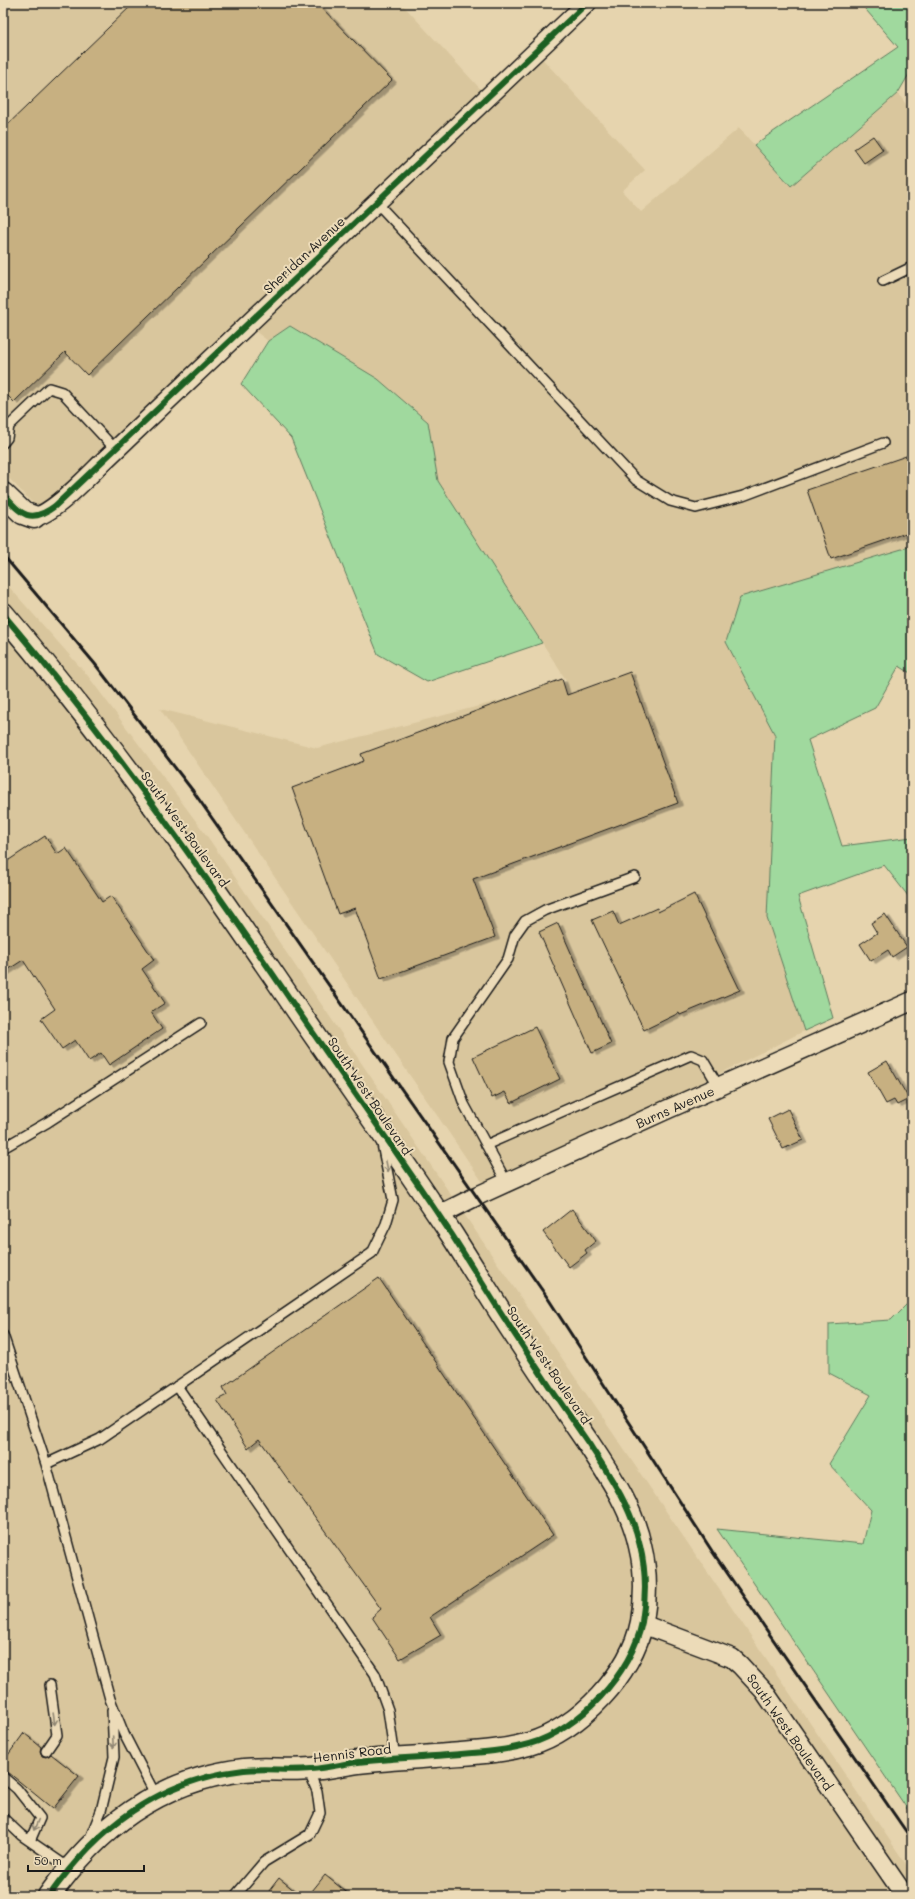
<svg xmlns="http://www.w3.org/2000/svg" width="915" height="1899" viewBox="0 0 915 1899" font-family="Mali,sans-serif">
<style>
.built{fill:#d9c69d}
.green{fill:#a0d99e;stroke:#5e7a5d}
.building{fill:#c7b081;stroke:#1c1c1c;filter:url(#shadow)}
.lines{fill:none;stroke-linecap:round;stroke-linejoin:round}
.lane-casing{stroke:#1c1c1c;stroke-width:12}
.street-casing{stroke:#1c1c1c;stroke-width:21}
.secondary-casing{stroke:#1c1c1c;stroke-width:25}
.lane{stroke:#ecdbb8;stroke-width:9}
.street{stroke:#ecdbb8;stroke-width:18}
.secondary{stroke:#ecdbb8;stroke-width:22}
.rail{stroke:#1c1c1c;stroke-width:3}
.cycleway-casing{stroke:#ecdbb8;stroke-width:8}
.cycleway{stroke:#1b5e20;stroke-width:6}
.oneway{stroke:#8e8572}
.labels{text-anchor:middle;stroke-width:4;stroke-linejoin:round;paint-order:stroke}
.street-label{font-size:13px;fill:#1c1c1c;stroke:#ecdbb8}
</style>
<defs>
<filter id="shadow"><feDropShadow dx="4.5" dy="2.5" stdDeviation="0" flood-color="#0004"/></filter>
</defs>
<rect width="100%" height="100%" fill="#e6d4ae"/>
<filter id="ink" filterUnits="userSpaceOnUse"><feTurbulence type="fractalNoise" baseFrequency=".025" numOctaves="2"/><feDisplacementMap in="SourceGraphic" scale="8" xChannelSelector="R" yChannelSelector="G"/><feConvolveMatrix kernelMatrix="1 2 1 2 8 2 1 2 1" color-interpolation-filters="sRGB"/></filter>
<g filter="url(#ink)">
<path class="built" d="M3 3H401L486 95 536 52 645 170 622 191 641 212 739 128 791 186 898 93 912 113V546L741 597 726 642 775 735 767 918 804 1031 488 1190 160 709 317 748 568 683 438 481 428 422 378 379 290 326 268 341 245 323 45 516 3 472Z
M3 580 88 676 207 836 912 1873V1896H3Z"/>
<path class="green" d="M860 3H912V69L898 93 791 186 754 145 898 47Z
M290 326 378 379 428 422 438 481 542 643 427 682 378 654 291 438 241 384 268 341Z
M912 546V674L899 666 875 708 808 740 842 846 912 837V901L884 865 798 896 833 1018 804 1031 767 918 775 735 726 642 740 597Z
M912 1299V1816L717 1529 863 1544 871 1510 829 1464 871 1395 829 1373V1324L891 1320Z"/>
<path class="building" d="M134 3H317L392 80 87 375 65 352 14 402 3 391V129Z
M873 136 883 150 864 163 854 149Z
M912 454V531L831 559 807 490Z
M630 672 678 803 473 879 495 937 381 979 355 908 338 914 292 788 364 761 361 754 562 679 567 695Z
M45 836 57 854 66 848 102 902 111 896 154 960 142 969 165 1003 151 1012 162 1029 109 1065 101 1053 89 1061 75 1040 62 1049 41 1019 55 1009 23 960 3 973V864Z
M694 894 740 990 680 1015 679 1013 644 1030 592 920 613 911 619 925 657 908 658 912Z
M885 914 907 947 892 957 888 950 871 961 860 944 877 933 871 923Z
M558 923 611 1044 592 1053 539 932Z
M535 1027 560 1079 511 1103 505 1092 492 1098 473 1057Z
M887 1061 909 1099 897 1105 894 1100 886 1104 868 1072Z
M788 1109 803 1140 783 1149 768 1119Z
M572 1209 596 1241 585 1250 587 1253 569 1267 543 1232Z
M379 1278 553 1535 430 1617 441 1635 400 1659 372 1617 381 1609 259 1439 248 1448 217 1400 227 1395 223 1387Z
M24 1733 41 1747 40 1751 42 1756 46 1757 51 1754 79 1776 53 1809 3 1768V1762Z
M325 1875 351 1896H308Z
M279 1878 301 1896H265Z"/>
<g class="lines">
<defs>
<path id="lane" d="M376 202 636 480 670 501 696 508 743 496 883 443
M883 281 912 267
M3 443 7 438 9 426 49 388 62 392 116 450
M486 1145 691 1055 703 1060 719 1087
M3 1148 48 1122 201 1023
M507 1183 464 1104 449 1062 453 1038 508 959 515 935 525 921 545 910 635 877
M3 1335 46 1464 110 1699 124 1734 156 1796
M177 1386 375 1674 388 1710 395 1758
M46 1464 100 1439 372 1253 386 1224 393 1200 382 1144
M46 1751 57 1735 50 1685
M3 1777 17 1789 40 1818 30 1841
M3 1818 21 1835 69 1868
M90 1838 101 1811 114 1757 112 1710
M235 1896 264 1862 310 1834 320 1813 317 1791 308 1770"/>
<path id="street" d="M34 517C54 514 91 473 107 458L587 3
M439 1215 477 1196 666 1110 912 1001
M642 1624 732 1658 740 1665 764 1691 905 1896"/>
<path id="secondary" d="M3 494 23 513 34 517
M3 614C111 741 207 877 300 1014 351 1088 403 1161 452 1235 473 1268 493 1301 514 1333 538 1370 563 1407 589 1444 610 1476 632 1508 640 1546 646 1570 646 1598 642 1622 632 1673 579 1730 529 1744 498 1753 467 1753 435 1756 409 1758 383 1759 358 1762 342 1764 327 1768 311 1769 289 1771 266 1768 244 1770 158 1780 97 1828 49 1896"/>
</defs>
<use href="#lane" class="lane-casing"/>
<use href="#street" class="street-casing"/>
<use href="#secondary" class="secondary-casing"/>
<use href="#lane" class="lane"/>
<use href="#street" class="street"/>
<use href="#secondary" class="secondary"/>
<path class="rail" d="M3 555 95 664 193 791 549 1300 712 1551 912 1840"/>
<defs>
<path id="cycleway" d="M3 494C21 514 30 525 55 506L587 3
M3 614C111 741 207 877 300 1014 351 1088 403 1161 452 1235 473 1268 493 1301 514 1333 538 1370 563 1407 589 1444 610 1476 632 1508 640 1546 646 1570 646 1598 642 1622 632 1673 579 1730 529 1744 498 1753 467 1753 435 1756 409 1758 383 1759 358 1762 342 1764 327 1768 311 1769 289 1771 266 1768 244 1770 158 1780 97 1828 49 1896"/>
</defs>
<use href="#cycleway" class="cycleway-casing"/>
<use href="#cycleway" class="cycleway"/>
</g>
<defs><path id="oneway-shaft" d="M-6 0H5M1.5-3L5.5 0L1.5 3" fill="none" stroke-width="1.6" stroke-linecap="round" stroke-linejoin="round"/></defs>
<g class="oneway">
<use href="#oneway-shaft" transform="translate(387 1166) rotate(78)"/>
<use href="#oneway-shaft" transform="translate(54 1719) rotate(82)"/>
<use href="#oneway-shaft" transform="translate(113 1742) rotate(87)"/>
<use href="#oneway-shaft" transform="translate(36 1825) rotate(113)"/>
</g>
</g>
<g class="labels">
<g class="street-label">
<text transform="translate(304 255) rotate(-43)" y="5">Sheridan Avenue</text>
<text transform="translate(185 829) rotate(54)" y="5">South West Boulevard</text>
<text transform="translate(370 1096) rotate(56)" y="5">South West Boulevard</text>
<text transform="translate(675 1107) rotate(-24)" y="5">Burns Avenue</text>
<text transform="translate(549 1365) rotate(56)" y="5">South West Boulevard</text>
<text transform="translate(790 1732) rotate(55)" y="5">South West Boulevard</text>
<text transform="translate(352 1753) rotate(-7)" y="5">Hennis Road</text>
</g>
</g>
<rect width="915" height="1899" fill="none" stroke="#ecdbb8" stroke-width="16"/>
<rect x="8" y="8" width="899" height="1883" fill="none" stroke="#1c1c1c" stroke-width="1.5" filter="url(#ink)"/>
<path d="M28 1865v6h116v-6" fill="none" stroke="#1c1c1c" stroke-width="2"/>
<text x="34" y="1865" font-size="12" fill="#1c1c1c" stroke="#ecdbb8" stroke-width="3" paint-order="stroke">50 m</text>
</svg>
